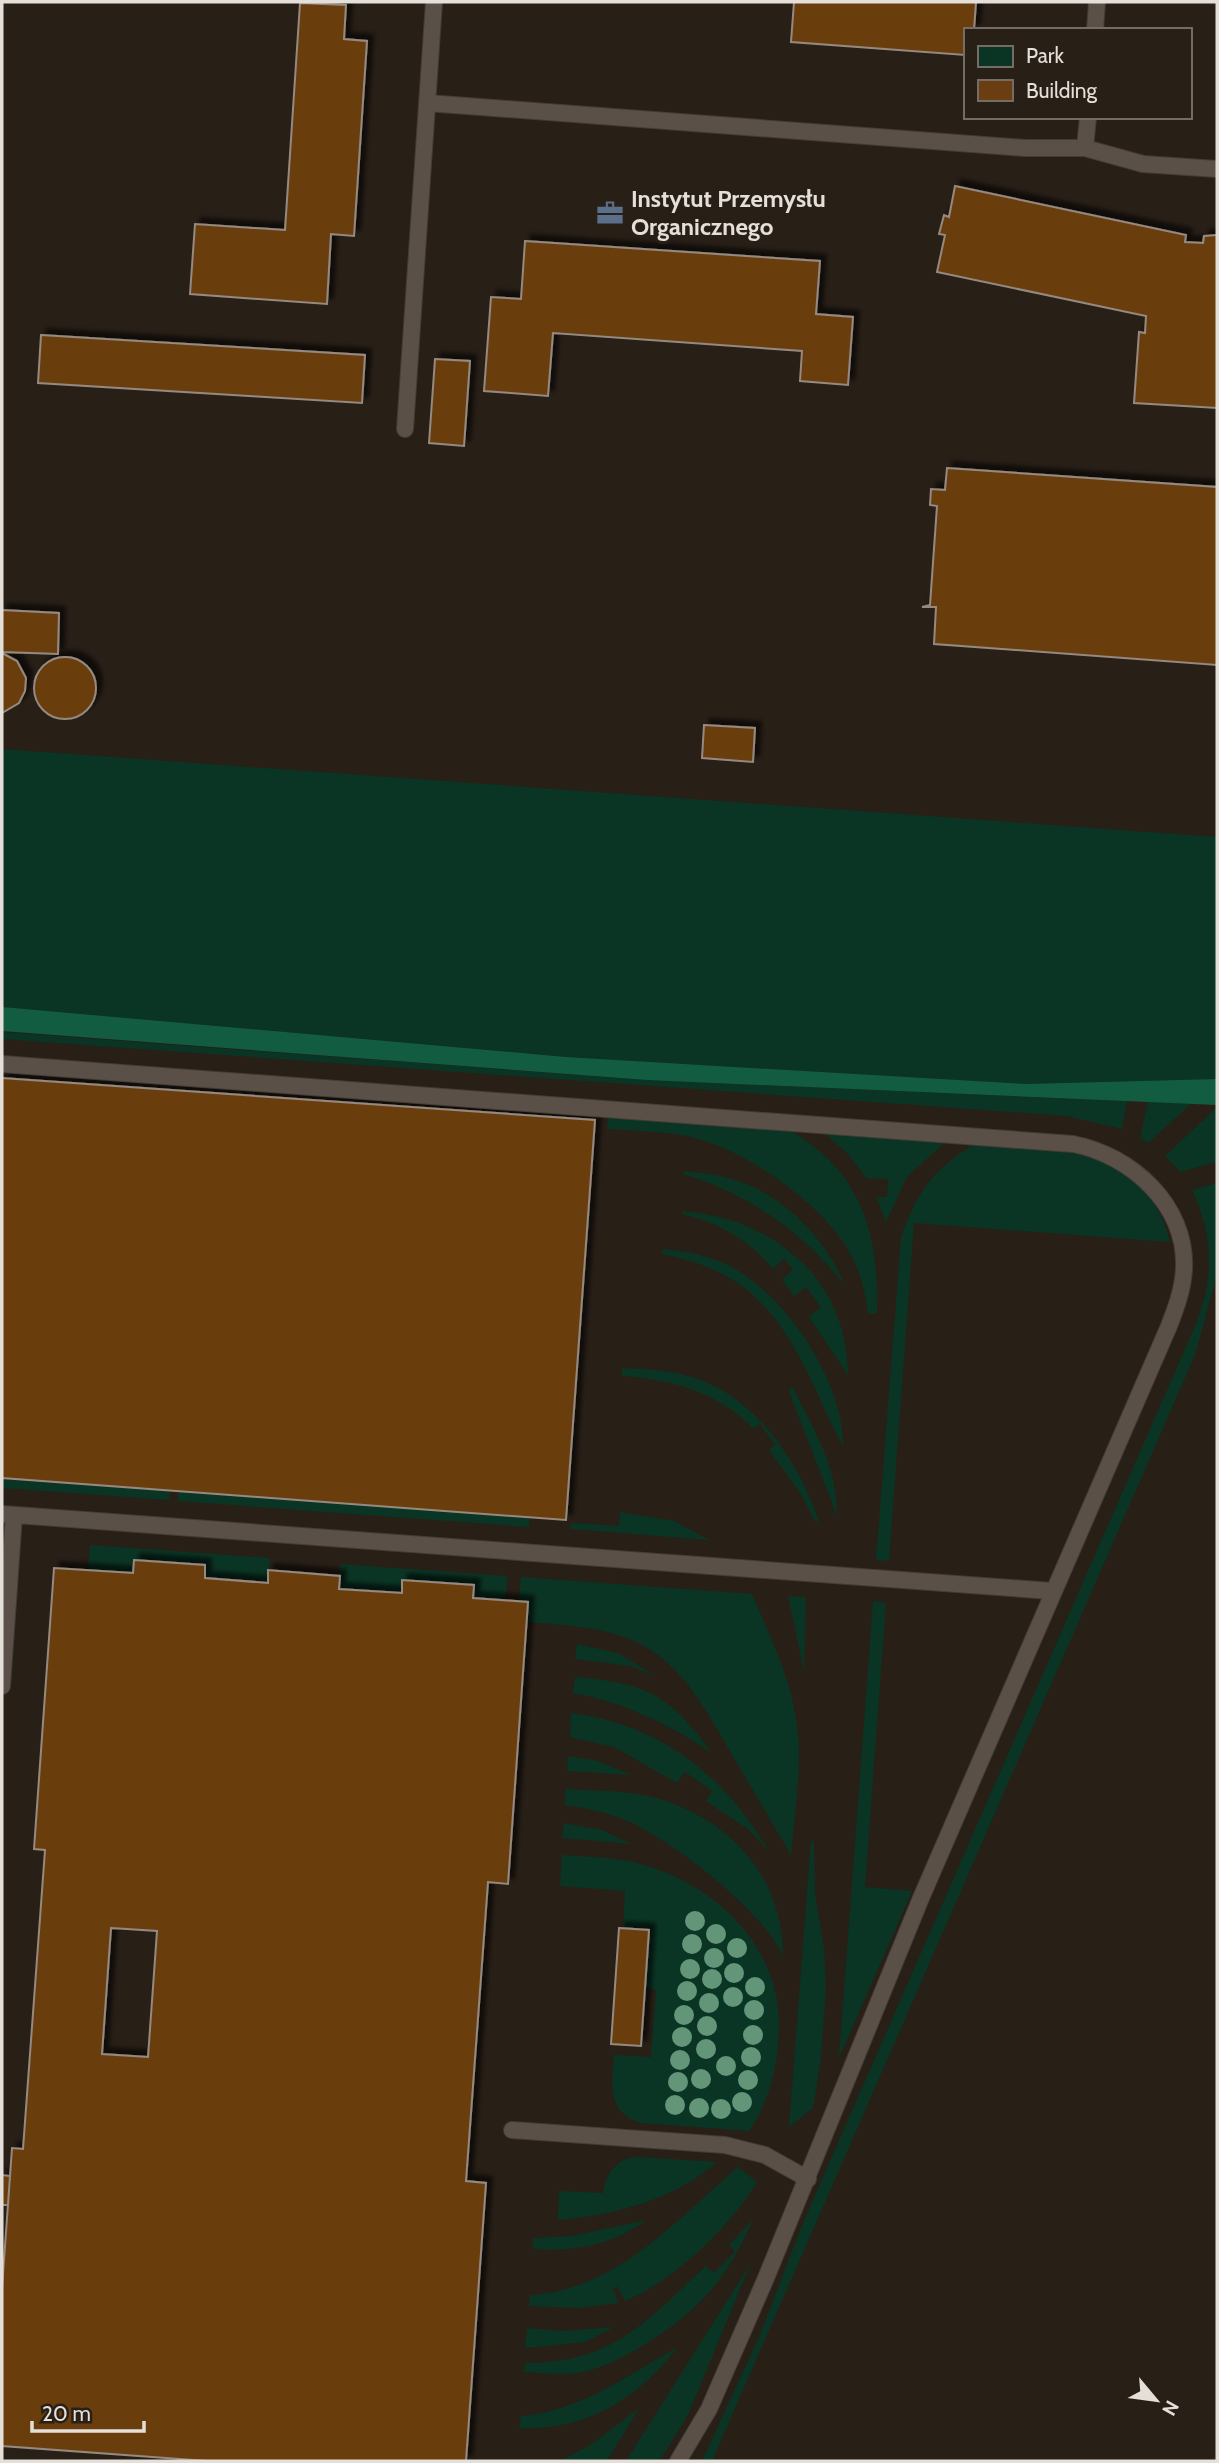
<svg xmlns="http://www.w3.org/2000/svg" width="1219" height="2463" viewBox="0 0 1219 2463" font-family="Cabin,sans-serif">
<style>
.green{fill:#0a3524}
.forest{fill:#125d41}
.building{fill:#6a3e10;stroke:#958980;stroke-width:2;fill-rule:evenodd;filter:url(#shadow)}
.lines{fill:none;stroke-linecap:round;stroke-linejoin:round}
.service-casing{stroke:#433c36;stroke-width:18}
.service{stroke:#5b5048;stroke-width:16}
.tree{fill:#639578}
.labels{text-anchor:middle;stroke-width:6;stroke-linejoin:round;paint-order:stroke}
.poi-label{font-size:24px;font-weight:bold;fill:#e5dfd9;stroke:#281f17;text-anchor:start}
</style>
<defs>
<filter id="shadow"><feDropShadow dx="6" dy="-6" stdDeviation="2" flood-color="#0009"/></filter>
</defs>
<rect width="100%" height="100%" fill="#281f17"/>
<path class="green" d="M2 749 1217 837V1079L1025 1084 566 1057 2 1007Z
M2 1032 647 1080 1127 1101 1122 1129 1067 1116 2 1039Z
M1148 1101 1191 1104 1148 1143 1140 1138Z
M1217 1107V1162L1180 1172 1165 1156Z
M608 1117 791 1131C863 1173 879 1235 877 1314L868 1313C865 1288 858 1264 844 1243 815 1200 747 1152 698 1139 669 1131 637 1131 607 1129Z
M824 1133 944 1143 907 1177 886 1222 876 1197H887L888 1179 866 1178 847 1153Z
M975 1144C1055 1149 1146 1145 1170 1242L914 1223 889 1561 876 1560 901 1238C915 1194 935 1167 975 1144Z
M684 1171C699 1173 716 1174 732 1179 783 1194 826 1238 845 1286 805 1233 747 1193 683 1174Z
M1217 1183V1275L1195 1355 712 2461H702L759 2337 803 2223 1195 1326C1214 1279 1214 1236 1192 1190Z
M682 1211C774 1218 848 1280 848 1375L809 1317 821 1307 806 1287 794 1296 782 1280 793 1269 784 1259 773 1269C748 1239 719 1223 682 1214Z
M663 1249C688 1251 712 1256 735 1269 789 1299 845 1385 843 1447 795 1352 779 1276 662 1254Z
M622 1368C646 1369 669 1370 692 1377 755 1396 798 1460 819 1521L815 1522 801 1494 769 1450 775 1445 760 1424 754 1429C716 1391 673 1380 622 1376Z
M793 1388C814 1429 838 1468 837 1516L788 1389Z
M2 1479 170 1491 169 1500 2 1488Z
M178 1491 530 1517 529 1527 178 1501Z
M620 1512 674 1521 710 1540 571 1529V1523L619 1526Z
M90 1545 270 1558 268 1583 205 1578V1565L133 1573 88 1570Z
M340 1564 507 1576 506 1601 473 1598 474 1585 403 1580 402 1593 339 1589Z
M521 1577 752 1594C774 1645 799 1695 799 1753 799 1786 794 1821 791 1855 772 1823 753 1790 734 1758 706 1711 681 1658 627 1638 595 1626 561 1625 527 1622L528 1602 519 1601Z
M788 1596 806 1597 804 1671Z
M873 1601 886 1603 865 1887 912 1891 839 2058Z
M577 1644 618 1653 656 1676 630 1666 575 1659Z
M575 1677C647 1683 670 1695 712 1753 668 1724 626 1703 573 1693Z
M571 1713C660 1724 725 1776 769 1851L749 1830 706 1801 712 1791 685 1772 677 1783 614 1747 570 1737Z
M568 1756 598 1761 631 1775 567 1771Z
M566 1789C596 1791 628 1790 656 1798 731 1819 784 1879 783 1957 766 1913 675 1843 632 1823 610 1813 588 1808 564 1805Z
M564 1823 602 1830 632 1844 562 1838Z
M811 1841 814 1842 815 1893 824 1949 826 1988 821 2058 813 2108 789 2127Z
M562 1855C587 1857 613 1857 637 1863 715 1883 781 1946 779 2029 778 2066 770 2100 749 2131L642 2123C606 2114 612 2084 614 2055L651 2057 656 1990 645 1988 623 1928 625 1891 560 1886Z
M639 2157 717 2162C675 2200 614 2215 558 2220L559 2191 603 2193C606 2173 617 2157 639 2157Z
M738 2167 757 2182C728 2229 676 2279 625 2301L617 2286 613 2289 619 2303 579 2308 529 2306 530 2295C616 2291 677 2219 738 2167Z
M753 2219C728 2279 697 2313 642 2346 622 2358 601 2369 578 2373 560 2375 542 2373 524 2372L525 2363C614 2363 645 2322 706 2266L714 2273 735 2252 729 2245Z
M647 2220C611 2245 576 2252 533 2249V2238L572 2236Z
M751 2263 687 2417 659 2461H626Z
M614 2327 585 2342 525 2348 527 2328 563 2331Z
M678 2347C636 2400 587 2431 519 2428L521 2416C579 2412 628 2375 678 2347Z
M639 2408 607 2461H560L592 2444Z"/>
<path class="forest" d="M2 1007 566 1057 1025 1084 1217 1079V1105L647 1080 2 1031Z"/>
<path class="building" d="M794 2H976L974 30H965V55L791 42Z
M300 3 346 5 344 39 367 41 354 236 331 234 327 304 190 294 195 224 285 230Z
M955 186 1186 235 1185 242 1203 243 1204 236 1217 235V408L1134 403 1139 332 1145 333 1146 316 937 272 945 235 939 234 944 215 949 217Z
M525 241 820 261 816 314 853 317 848 385 800 381 802 351 553 333 548 396 484 391 491 297 521 299Z
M41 335 365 355 362 403 38 383Z
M435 359 470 361 464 446 429 443Z
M947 468 1217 487V665L934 644 936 607H922L930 605 937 506 930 505 931 489 945 490Z
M2 610 59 613 58 654 2 652Z
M2 653 17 661 26 678 25 691 19 703 2 713Z
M34 688a31 31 0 1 1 62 0a31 31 0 1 1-62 0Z
M704 725 755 728 753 762 702 758Z
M2 1078 595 1120 566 1520 2 1478Z
M134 1560 205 1565V1578L268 1583V1570L340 1576 339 1589 402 1593V1580L474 1585 473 1598 528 1602 508 1884 488 1882 466 2181 486 2183 466 2461H207L2 2446V2288L12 2148 23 2149 45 1850 34 1849 54 1568 133 1573ZM111 1928 157 1931 148 2057 102 2054Z
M619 1928 649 1930 641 2046 611 2044Z
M2 2175 10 2176 8 2205H2Z"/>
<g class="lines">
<defs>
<path id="service" d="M1095 30 1097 2
M427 103 1025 148H1085
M1088 117 1085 148 1143 164 1217 169
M405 429 434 2
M2 1064 1073 1144C1131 1155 1187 1205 1184 1269 1183 1289 1176 1308 1169 1326L921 1898 766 2278 709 2409 678 2461
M2 1514 1052 1591
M2 1686 14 1515
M512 2130 725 2145 765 2155 808 2179"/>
</defs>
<use href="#service" class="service-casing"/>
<use href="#service" class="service"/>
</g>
<g class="tree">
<circle cx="695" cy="1921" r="10"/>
<circle cx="716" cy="1934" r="10"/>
<circle cx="692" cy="1944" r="10"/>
<circle cx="737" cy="1948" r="10"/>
<circle cx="714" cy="1958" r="10"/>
<circle cx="690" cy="1969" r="10"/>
<circle cx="734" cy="1973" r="10"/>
<circle cx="712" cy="1979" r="10"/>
<circle cx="755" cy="1987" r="10"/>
<circle cx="687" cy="1991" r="10"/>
<circle cx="733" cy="1997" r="10"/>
<circle cx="709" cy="2003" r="10"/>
<circle cx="754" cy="2010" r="10"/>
<circle cx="684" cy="2015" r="10"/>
<circle cx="707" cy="2026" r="10"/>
<circle cx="753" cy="2035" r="10"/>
<circle cx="682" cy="2037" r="10"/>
<circle cx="706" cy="2049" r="10"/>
<circle cx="751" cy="2057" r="10"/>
<circle cx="680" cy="2060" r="10"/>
<circle cx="726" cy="2066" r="10"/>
<circle cx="701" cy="2079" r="10"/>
<circle cx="748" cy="2080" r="10"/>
<circle cx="678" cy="2082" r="10"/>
<circle cx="742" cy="2102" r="10"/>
<circle cx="675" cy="2105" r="10"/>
<circle cx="699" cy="2108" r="10"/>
<circle cx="721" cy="2109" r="10"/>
</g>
<defs>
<symbol id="office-bare" viewBox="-9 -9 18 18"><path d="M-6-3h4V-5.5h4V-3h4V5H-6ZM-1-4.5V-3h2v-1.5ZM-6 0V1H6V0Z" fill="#5c6f8a" stroke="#281f17" stroke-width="2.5" paint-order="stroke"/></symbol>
</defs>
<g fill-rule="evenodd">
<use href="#office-bare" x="591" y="194" width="38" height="38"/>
</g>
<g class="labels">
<g class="poi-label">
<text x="631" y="207">Instytut Przemysłu<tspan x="631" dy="28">Organicznego</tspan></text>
</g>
</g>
<rect width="1219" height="2463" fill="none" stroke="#e5dfd9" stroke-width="7"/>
<rect x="964" y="28" width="228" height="91" fill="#281f17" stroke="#746c65" stroke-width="2"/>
<rect x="978" y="46" width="35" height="21" fill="#0a3524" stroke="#746c65" stroke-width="2"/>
<text x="1026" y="63" font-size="21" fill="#e5dfd9">Park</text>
<rect x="978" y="80" width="35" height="21" fill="#6a3e10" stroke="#746c65" stroke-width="2"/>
<text x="1026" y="98" font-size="21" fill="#e5dfd9">Building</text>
<g transform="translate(1156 2400) rotate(119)" stroke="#281f17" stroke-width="5" paint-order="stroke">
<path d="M0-5L12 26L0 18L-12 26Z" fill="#e5dfd9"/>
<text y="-10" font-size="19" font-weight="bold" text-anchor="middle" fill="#e5dfd9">N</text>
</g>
<path d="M32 2421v10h112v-10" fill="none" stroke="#e5dfd9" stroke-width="3.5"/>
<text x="42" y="2421" font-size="21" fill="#e5dfd9" stroke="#281f17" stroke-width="5" paint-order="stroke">20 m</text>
</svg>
